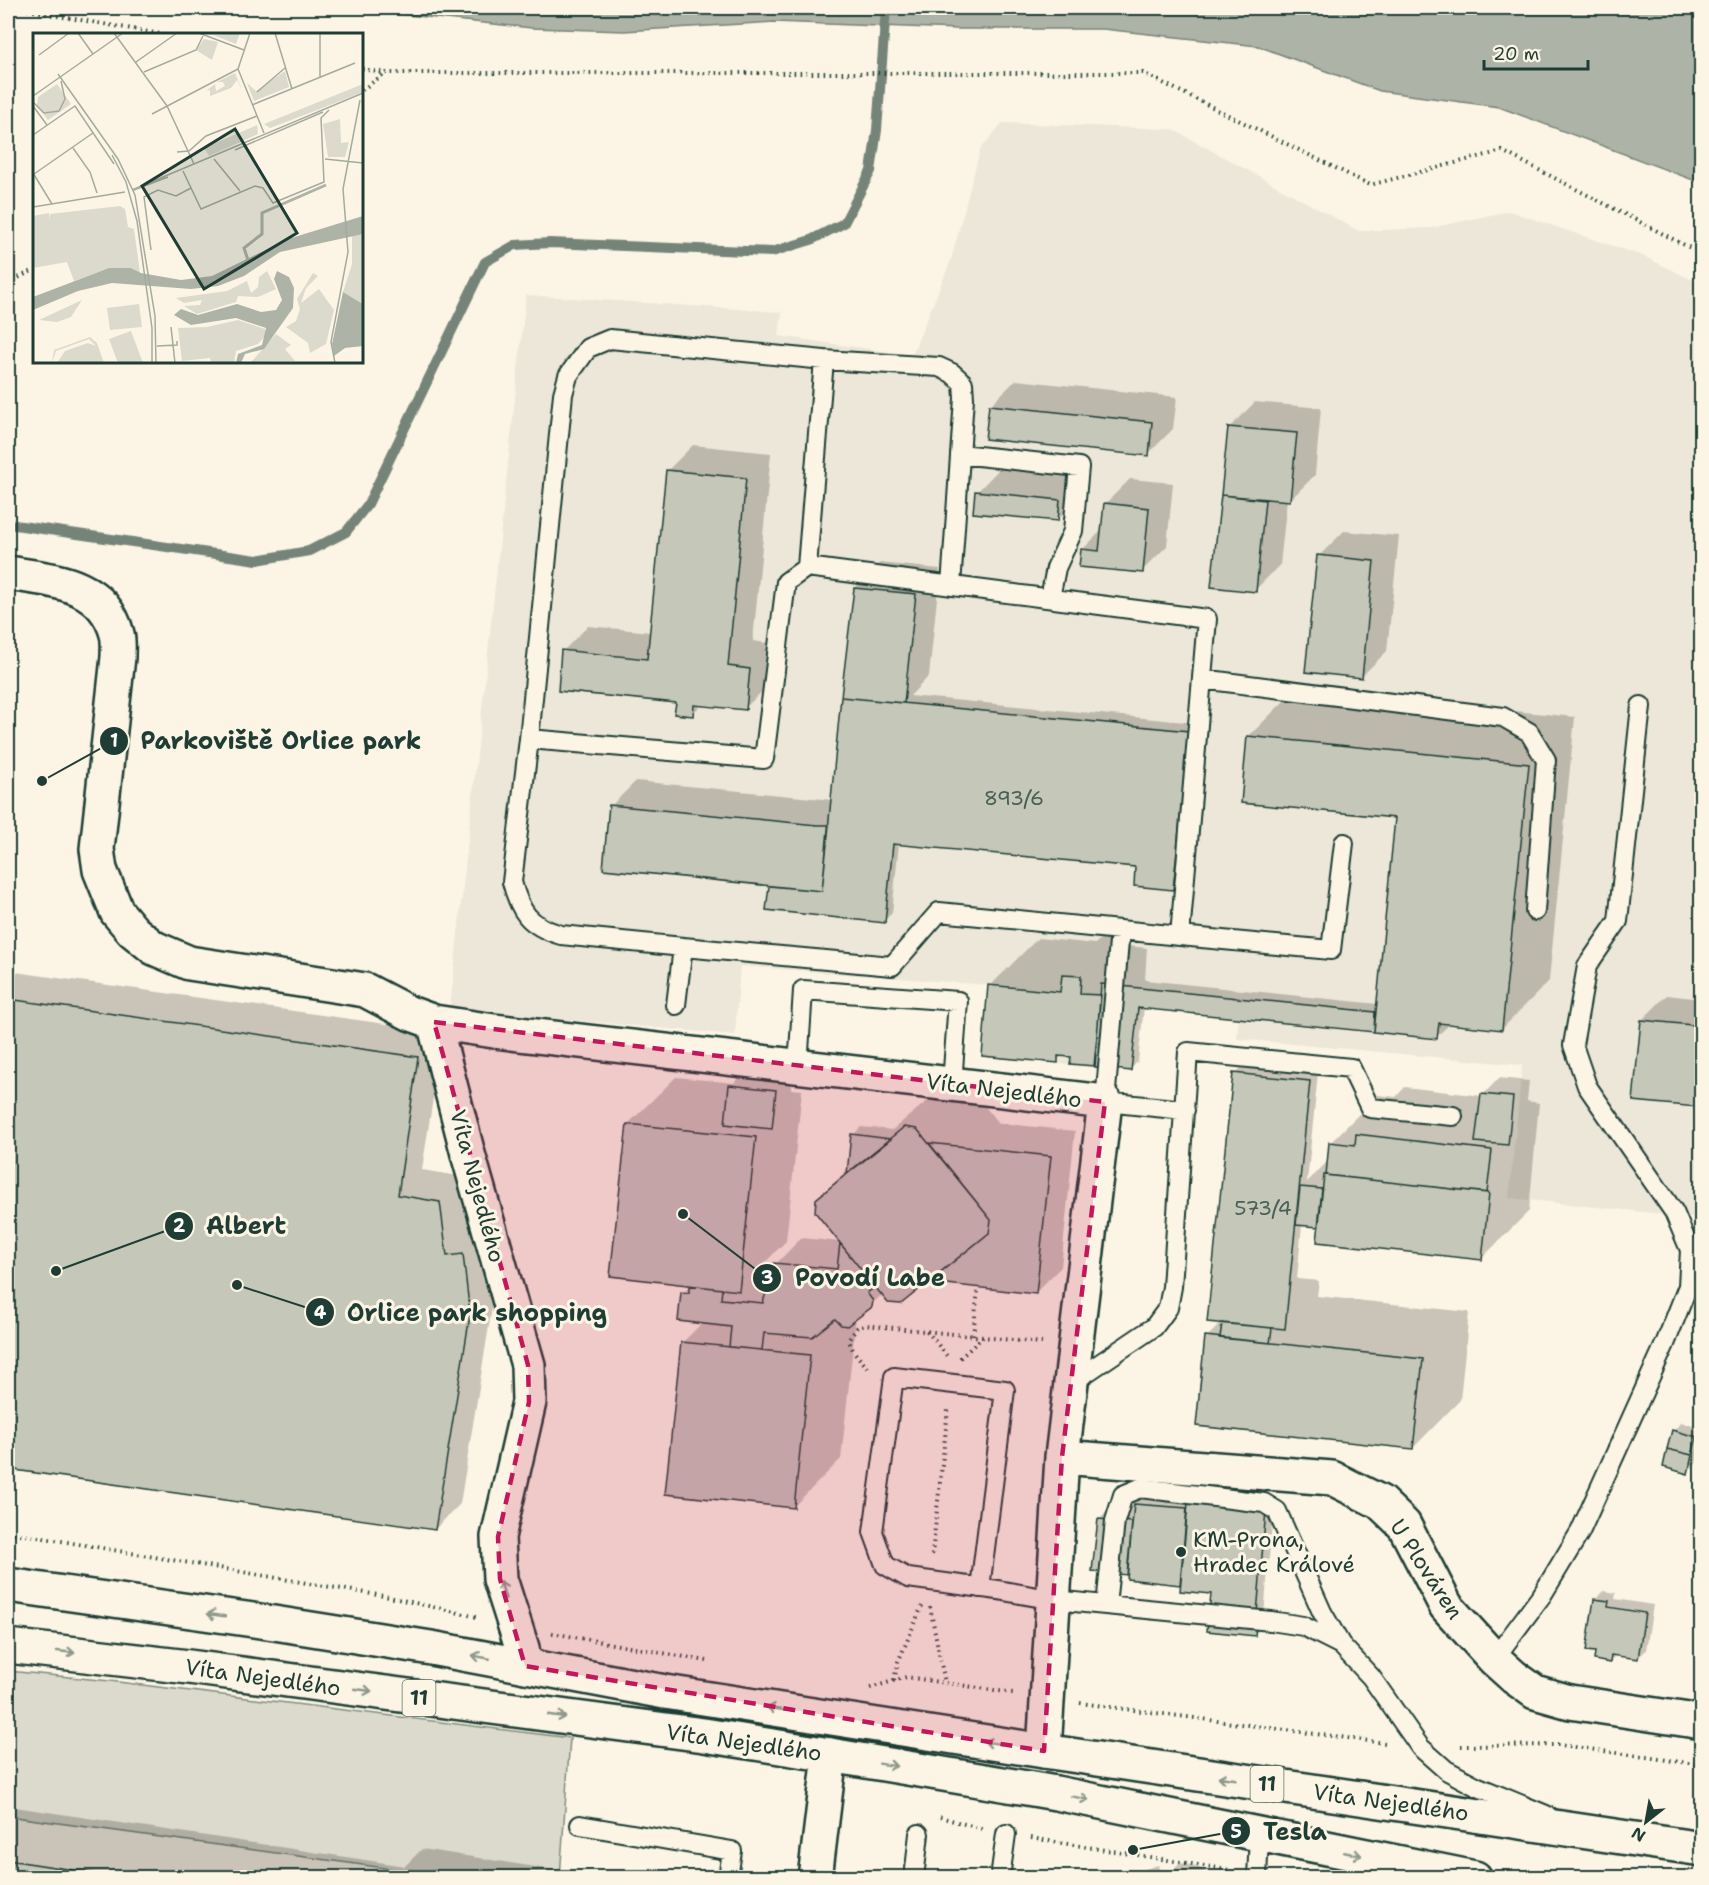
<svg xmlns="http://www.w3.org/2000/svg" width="1709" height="1885" viewBox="0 0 1709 1885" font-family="'Shantell Sans',sans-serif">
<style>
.built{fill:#ece7d8}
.green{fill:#dcdacc;stroke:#7e8c80;stroke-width:1.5}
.water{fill:#aeb3a7;stroke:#758479;stroke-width:1.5}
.shadow{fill:#0003}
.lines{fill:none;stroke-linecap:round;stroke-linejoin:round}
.stream{stroke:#758479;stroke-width:10}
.building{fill:#c5c7b9;stroke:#1f3d34;stroke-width:1.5}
.service-casing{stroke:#1f3d34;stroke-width:22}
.minor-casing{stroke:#1f3d34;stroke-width:38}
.primary-casing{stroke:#1f3d34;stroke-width:38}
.path{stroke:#1f3d34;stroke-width:4;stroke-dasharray:1.5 4.5;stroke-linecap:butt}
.service{stroke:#fcf5e5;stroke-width:18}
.minor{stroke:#fcf5e5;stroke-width:33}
.primary{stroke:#fcf5e5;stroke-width:33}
.oneway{stroke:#8e998c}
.marked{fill:#c2185b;fill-opacity:0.2;stroke:#c2185b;stroke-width:4.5;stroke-dasharray:12 8;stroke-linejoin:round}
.poi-dot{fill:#1f3d34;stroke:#fcf5e5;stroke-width:2}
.labels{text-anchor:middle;stroke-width:6;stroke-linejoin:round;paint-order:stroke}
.number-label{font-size:20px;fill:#486055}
.shield{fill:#fcf5e5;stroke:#617469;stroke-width:1.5}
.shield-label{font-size:21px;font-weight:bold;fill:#1f3d34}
.street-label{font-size:22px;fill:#1f3d34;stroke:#fcf5e5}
.poi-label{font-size:22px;fill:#1f3d34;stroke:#fcf5e5;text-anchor:start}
.inset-river{fill:none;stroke:#aeb3a7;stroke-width:3}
.inset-road{fill:none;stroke:#a4ab9e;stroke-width:1.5}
.view{fill:#1f3d34;fill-opacity:0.15;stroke:#1f3d34;stroke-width:3}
.inset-edge{fill:none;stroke:#1f3d34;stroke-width:3}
.leader{fill:none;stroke:#1f3d34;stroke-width:2}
.callout-dot{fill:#1f3d34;stroke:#fcf5e5;stroke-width:2}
.mark-label{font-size:18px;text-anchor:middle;font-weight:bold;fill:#fff}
.callout-label{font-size:24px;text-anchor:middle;font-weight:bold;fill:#1f3d34;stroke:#fcf5e5;stroke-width:6;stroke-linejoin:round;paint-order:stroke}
</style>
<rect width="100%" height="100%" fill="#fcf5e5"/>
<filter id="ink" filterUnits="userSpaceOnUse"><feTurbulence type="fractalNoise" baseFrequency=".0167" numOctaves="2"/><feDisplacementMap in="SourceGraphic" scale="12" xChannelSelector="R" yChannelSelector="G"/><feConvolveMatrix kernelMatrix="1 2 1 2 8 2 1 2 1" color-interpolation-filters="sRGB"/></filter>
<g filter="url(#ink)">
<path class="built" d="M1002 123 1172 129 1359 231 1431 228 1509 211 1643 256 1701 284V1218L1509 1198 1522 1065 1237 1039 1239 1019 1138 1008 1131 1071 982 1056 988 985 740 966 735 1035 450 1009 526 295 782 312 779 336 912 355 951 260 980 150Z"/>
<path class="green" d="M8 1671 110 1681 570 1738 560 1877H450L8 1816Z"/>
<path class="water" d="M340 8H1701V183L1499 107 1380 91 1258 46 1103 29H958L774 22 624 31 532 28Z"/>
<path class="shadow" d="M1016 380 1177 397 1173 429 1148 454 990 405Z
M1255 402 1321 408 1315 475 1290 500H1287L1280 565 1255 590 1212 586 1229 428Z
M693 445 771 453 753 641 774 644 771 683 745 708 702 704 692 714 677 702 563 651 588 626 651 632 668 470Z
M1002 466 1084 475 1082 494 1057 520 977 492Z
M1130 479 1173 483 1167 546 1142 571 1082 550 1103 529 1105 504Z
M1344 531 1399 536 1387 651 1362 676 1319 556Z
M880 563 940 569 929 676 910 696 1196 723 1181 880 1173 888 1137 866 899 843 892 913 884 921 768 909 770 884 611 806 636 781 833 800 855 588Z
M1296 689 1575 717 1549 981 1502 1029 1451 1023 1436 1037 1144 1007 1138 1061 1130 1070 1096 1062 1094 1064 1073 1055H1063L1057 1061 990 986 1038 938 1095 944 1111 928 1127 946 1147 948 1145 980 1378 1004 1396 817 1249 736Z
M8 928 14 929 8 968Z
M8 971 443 1032 422 1170 465 1177 472 1231 488 1230 495 1289 460 1504 435 1529 8 1467Z
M1667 995 1702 999V1100L1697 1105 1642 1020Z
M1243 1066 1318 1073 1307 1182 1329 1160 1330 1143 1378 1095 1396 1097 1405 1087 1482 1096 1499 1078 1529 1081 1527 1101 1539 1103 1529 1211 1481 1259 1320 1226 1302 1224 1297 1279 1319 1281 1317 1296 1469 1312 1460 1400 1413 1448 1207 1337 1222 1322 1235 1074Z
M748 1068 792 1073 791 1089 802 1090 786 1241 753 1275 772 1277 776 1264 801 1238 841 1242 817 1200 849 1168 853 1135 861 1127 892 1130 953 1080 965 1081 998 1123 1075 1131 1061 1267 1035 1293 928 1281 883 1294 856 1317 841 1459 793 1507 682 1343 703 1322 683 1293 692 1284 628 1124 676 1077 734 1083Z
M1681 1423 1702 1428V1440L1696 1464 1687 1472 1673 1431Z
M1161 1479 1212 1483 1211 1497 1273 1513 1263 1626 1255 1634 1212 1592 1182 1581 1180 1584 1128 1573 1094 1570 1099 1520 1124 1494 1144 1496Z
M1604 1591 1616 1593 1615 1599 1653 1605 1646 1650 1638 1658 1616 1655 1610 1661 1596 1600Z
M8 1806 405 1866 422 1849 605 1878H8Z
M1180 1863 1196 1866 1217 1878H1128L1136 1872 1158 1865 1160 1872H1171Z"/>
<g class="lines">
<path class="stream" d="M8 524 257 560 309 551 346 532 368 504 485 262 515 245 550 243 772 252 811 240 844 223 871 171 877 130 886 8"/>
</g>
<path class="building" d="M989 405 1152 422 1149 456 985 439Z
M1228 427 1297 433 1290 501 1221 495Z
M666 470 746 478 728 666 750 669 746 710 694 705 693 716 674 714 676 703 558 691 561 650 647 659Z
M975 491 1060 500 1058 521 973 513Z
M1221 495 1265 500 1256 592 1211 587Z
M1104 503 1149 508 1143 573 1079 567 1081 549 1099 551Z
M1317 555 1374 561 1362 678 1305 672Z
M854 588 916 594 904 703 841 697Z
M841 697 1189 731 1173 890 1134 886 1135 867 893 844 885 923 766 910 769 886 822 891Z
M1247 736 1529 764 1502 1030 1439 1023 1437 1039 1374 1032 1395 818 1241 803Z
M609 805 817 825H829L822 891 603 869Z
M1062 975 1081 976 1080 994 1101 995 1094 1066 1070 1064 1071 1057 1058 1056V1063L982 1056 988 985 1060 992Z
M1101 984 1375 1012 1374 1032 1138 1008 1131 1071 1095 1067Z
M8 999 418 1057 398 1195 440 1202 447 1256 463 1254 470 1315 435 1530 8 1469Z
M1641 1020 1702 1026V1060L1697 1107 1633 1101Z
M1233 1073 1310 1081 1285 1329 1207 1322Z
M729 1085 776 1090 772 1129 725 1124Z
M1481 1094 1513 1097 1508 1145 1475 1142Z
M627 1124 756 1137 739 1291 610 1276Z
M904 1127 917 1129 991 1220 989 1233 901 1304 888 1303 815 1212 816 1199Z
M851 1134 891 1139 847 1174Z
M1356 1134 1492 1150 1487 1193 1326 1175 1329 1142 1355 1145Z
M929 1143 1051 1156 1036 1294 928 1282 989 1233 991 1220Z
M1324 1175 1489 1193 1482 1260 1317 1242Z
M1300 1187 1322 1189 1318 1227 1296 1225Z
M840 1243 875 1287 867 1293 873 1301 872 1307 847 1326 841 1325 835 1319 812 1337 764 1333 762 1350 729 1347 731 1327 678 1321 681 1292 689 1293V1285L722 1289 721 1299 763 1303 774 1263 837 1269Z
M1222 1323 1272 1328 1270 1343 1220 1338Z
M1205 1336 1423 1359 1413 1449 1196 1426Z
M681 1342 810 1355 794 1508 665 1494Z
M1672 1430 1697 1437 1692 1455 1667 1449Z
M1667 1449 1692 1455 1688 1474 1663 1467Z
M1188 1503 1266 1510 1255 1636 1207 1631 1211 1594 1180 1591Z
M1134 1504 1187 1508 1180 1585 1127 1579Z
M1098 1519 1132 1522 1127 1575 1092 1571Z
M1594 1599 1609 1601 1608 1607 1645 1613 1638 1659 1611 1655 1610 1663 1594 1660 1595 1652 1586 1651Z
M8 1860 67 1869 66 1878H8Z
M67 1869 121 1878H66Z"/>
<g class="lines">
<defs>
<path id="service" d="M824 360 939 367 952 373 963 383 964 398 951 586
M960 454 1079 467 1073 531 1056 568 1050 598
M1202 679 1503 717 1529 732 1546 760 1535 911
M529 739 764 759 786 582 807 567 1207 619 1180 936 939 912 892 966 683 947 676 1005
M1120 930 1105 1102 1185 1110
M1180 936 1331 950 1344 843
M683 947 561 935C529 926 520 912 512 882L529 739 563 394 568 376 588 348 610 339 824 360 807 567
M798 1067 803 990 958 1001 952 1084
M1071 1383 1154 1327 1168 1308 1172 1287 1188 1052 1351 1068 1370 1108 1453 1116
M980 1588 1005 1390 894 1377 873 1532 885 1565 908 1578 998 1590 1054 1600 1271 1621 1303 1626 1341 1645 1371 1677 1420 1747 1446 1770 1476 1786 1546 1815
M1106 1605 1115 1521 1123 1495 1140 1488 1264 1503 1277 1511 1322 1612 1341 1645
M1494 1659 1542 1595 1580 1532 1665 1344 1688 1286 1690 1250 1674 1212 1587 1086 1573 1045 1587 966 1618 921 1641 706
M580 1825 732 1851 728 1878
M914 1878 919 1834
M1000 1878 1006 1834
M1257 1878 1259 1835"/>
<path id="minor" d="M8 573C52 580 103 582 117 634 119 641 118 650 118 657L97 849 100 870 117 912 133 931 154 948 189 963 365 990 409 1013 434 1022 494 1031 1105 1102 1062 1457 1044 1751
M434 1022 468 1154 528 1365 529 1402 498 1537 500 1579 522 1648 525 1666
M1062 1457 1332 1478 1380 1502 1404 1525 1446 1606 1494 1659 1514 1677 1535 1692 1570 1702 1702 1722
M815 1878 830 1755"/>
<path id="primary" d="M8 1585 274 1623 431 1648 665 1692 1044 1751 1702 1849
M8 1646 189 1667 704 1735 830 1755 1056 1793 1475 1878"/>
</defs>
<use href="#service" class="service-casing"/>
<use href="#minor" class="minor-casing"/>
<use href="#primary" class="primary-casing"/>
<path class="path" d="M22 8 46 14 161 34
M362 69 385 73H1143L1370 185 1502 151 1702 254
M362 90 384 74
M8 283 34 270
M927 1331 947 1356
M973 1335 978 1289
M960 1358 983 1337
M868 1368C860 1359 851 1351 849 1339L857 1328 865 1325 1042 1343
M8 1532 389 1597 477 1617
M932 1555 948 1410
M930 1607 945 1683
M552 1633 707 1661
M894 1680 898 1662 922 1606
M870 1688 906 1677 1013 1693
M1080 1703 1385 1743
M1461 1746 1561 1745 1702 1765
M940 1817 982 1829
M1031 1838 1230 1870"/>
<use href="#service" class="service"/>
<use href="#minor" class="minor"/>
<use href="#primary" class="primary"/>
</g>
<defs><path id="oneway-shaft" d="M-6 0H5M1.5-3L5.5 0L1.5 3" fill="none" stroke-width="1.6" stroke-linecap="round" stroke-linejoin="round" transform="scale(1.5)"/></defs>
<g class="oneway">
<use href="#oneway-shaft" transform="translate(503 1590) rotate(-106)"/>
<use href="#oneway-shaft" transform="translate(216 1615) rotate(-172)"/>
<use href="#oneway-shaft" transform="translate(66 1652) rotate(6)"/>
<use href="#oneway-shaft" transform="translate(481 1657) rotate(-169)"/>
<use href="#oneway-shaft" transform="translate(363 1690) rotate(8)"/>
<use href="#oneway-shaft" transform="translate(776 1709) rotate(-171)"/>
<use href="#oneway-shaft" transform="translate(557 1716) rotate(8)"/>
<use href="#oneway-shaft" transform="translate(993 1743) rotate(-171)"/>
<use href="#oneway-shaft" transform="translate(888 1765) rotate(9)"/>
<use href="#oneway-shaft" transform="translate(1227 1778) rotate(-172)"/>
<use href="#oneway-shaft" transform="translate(1080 1798) rotate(12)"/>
<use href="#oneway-shaft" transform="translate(1353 1854) rotate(11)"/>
</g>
</g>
<path class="marked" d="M434 1022 1105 1102 1062 1457 1044 1751 525 1666 500 1579 498 1537 529 1402 528 1365Z"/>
<circle class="poi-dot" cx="1181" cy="1552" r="6"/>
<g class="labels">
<g class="number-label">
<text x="1014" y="805">893/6</text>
<text x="1263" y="1215">573/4</text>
</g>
<g class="shield">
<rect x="402.5" y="1680" width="33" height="36" rx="4.5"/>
<rect x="1250.5" y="1766" width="33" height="36" rx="4.5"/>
</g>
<g class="shield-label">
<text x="419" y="1705">11</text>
<text x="1267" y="1791">11</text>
</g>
<g class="street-label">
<text transform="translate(1004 1090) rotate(7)" y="8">Víta Nejedlého</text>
<text transform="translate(478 1186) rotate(75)" y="8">Víta Nejedlého</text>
<text transform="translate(1427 1569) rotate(57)" y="8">U Plováren</text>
<text transform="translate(263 1677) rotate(8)" y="8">Víta Nejedlého</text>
<text transform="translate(744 1742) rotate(8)" y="8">Víta Nejedlého</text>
<text transform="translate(1391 1802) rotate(8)" y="8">Víta Nejedlého</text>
</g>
<g class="poi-label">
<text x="1193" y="1547">KM-Prona,<tspan x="1193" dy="25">Hradec Králové</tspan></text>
</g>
</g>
<g transform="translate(33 33)">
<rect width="330" height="330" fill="#fcf5e5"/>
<path d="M175 0 181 2 207 0 203 11ZM171 6 185 9 179 27 163 17ZM252 38 256 54 221 68 214 50 223 58ZM202 40 209 57 204 47 198 55 177 63V57L173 58 182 51 183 58 192 53 190 49H184ZM24 51 38 71 15 87 4 73 5 64ZM330 51V59L287 76 237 95 231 91ZM307 86 308 110 316 109 312 124H295L290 91ZM224 92 225 101 176 123 171 115ZM87 173 92 176 95 194 101 196 107 240 98 235 71 237 41 248 34 229 0 235V183L16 180 17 188V181ZM330 201V271L310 259 319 231V203ZM234 238 243 256 225 264 205 263 203 269 164 281 151 273 167 272 169 267 151 270 143 265 194 258 214 248 218 260 225 254 226 244ZM280 240 285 243 273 255 268 270 286 256 301 277 293 311 277 320 275 310 253 294 263 288 267 276 264 266ZM49 267 38 284 24 289 6 287ZM106 271 109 294 77 297 74 275ZM205 287 232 296 233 302 225 311 203 318 201 330H178L177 325 149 328 145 295 174 294ZM98 298 110 330H85L76 306ZM243 301 258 312 252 316 262 328 218 329ZM57 304 64 310 71 330H24L32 318 55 310 63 313 56 306 23 318 19 330 21 317Z" fill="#dcdacc"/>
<path d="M330 183V201L247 219 211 243 185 253 158 256 79 250 45 258 0 277V264L76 235H98L108 240 148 247 179 243 255 206ZM244 238 256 244 261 255 260 275 231 316 212 321 208 330H203L205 321 229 312 233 295 203 285 158 292 141 282 148 276 165 282 204 271 228 279 243 277 249 267 241 246ZM310 259 330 271V313L312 315 301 323 299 311Z" fill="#aeb3a7"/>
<path class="inset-river" d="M215 227 211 215 229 201V180L293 152"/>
<path class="inset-road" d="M45 0 60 21M81 0 134 73 161 131M166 0 211 17M217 0 205 36 231 100M242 0 259 56M6 22 36 0M103 29 144 0M111 39 163 17 170 3M25 41 85 126 102 162 122 283 123 330M287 45V0M224 59 252 35M0 63 90 0M0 69 11 80 26 78 32 66 28 48M219 72 322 30M0 73 14 92M119 81 205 36M0 102 42 73 81 131M40 115 57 139 64 160M202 117 290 79M144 119 156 118 173 103 224 83M79 122 93 149 104 188 119 295V330M181 126 207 158M292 126 330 130M150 138 168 176 222 153 230 155 240 170 291 149 288 85 296 77M0 140 19 171M1 141 60 100M99 157 330 60M101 157 135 144M0 174 92 159M118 217 111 164 125 157 143 163 158 155M138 294 142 330M124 313 144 312V308M302 330 298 309 315 219 310 156 327 67"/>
<path class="view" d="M202 96 264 200 171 256 109 153Z"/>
<rect width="330" height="330" class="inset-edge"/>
</g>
<path class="leader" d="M42 781L114 741M56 1271L179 1226M683 1214L767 1278M237 1285L320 1312M1133 1850L1236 1831"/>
<g class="callout-dot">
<circle cx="42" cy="781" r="6"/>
<circle cx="56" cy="1271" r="6"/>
<circle cx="683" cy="1214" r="6"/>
<circle cx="237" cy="1285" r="6"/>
<circle cx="1133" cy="1850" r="6"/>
<circle cx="114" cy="741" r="15"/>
<circle cx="179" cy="1226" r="15"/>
<circle cx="767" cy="1278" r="15"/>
<circle cx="320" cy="1312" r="15"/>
<circle cx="1236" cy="1831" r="15"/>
</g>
<g class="mark-label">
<text x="114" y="747">1</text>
<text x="179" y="1232">2</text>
<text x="767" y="1284">3</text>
<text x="320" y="1319">4</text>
<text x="1236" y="1838">5</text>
</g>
<g class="callout-label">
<text x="281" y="749">Parkoviště Orlice park</text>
<text x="246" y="1234">Albert</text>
<text x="870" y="1286">Povodí Labe</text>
<text x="477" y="1321">Orlice park shopping</text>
<text x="1295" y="1840">Tesla</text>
</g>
<rect width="1709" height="1885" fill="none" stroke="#fcf5e5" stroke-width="30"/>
<rect x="15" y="15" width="1679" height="1855" fill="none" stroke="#1f3d34" stroke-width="2" filter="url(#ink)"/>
<g transform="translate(1646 1822) rotate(211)" stroke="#fcf5e5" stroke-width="4.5" paint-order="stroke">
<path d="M0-4.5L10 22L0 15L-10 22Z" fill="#1f3d34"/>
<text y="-9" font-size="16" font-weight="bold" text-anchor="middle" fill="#1f3d34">N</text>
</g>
<path d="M1484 60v9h104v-9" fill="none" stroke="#1f3d34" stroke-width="3"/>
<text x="1493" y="60" font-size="18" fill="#1f3d34" stroke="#fcf5e5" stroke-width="4.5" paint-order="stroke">20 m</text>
</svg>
